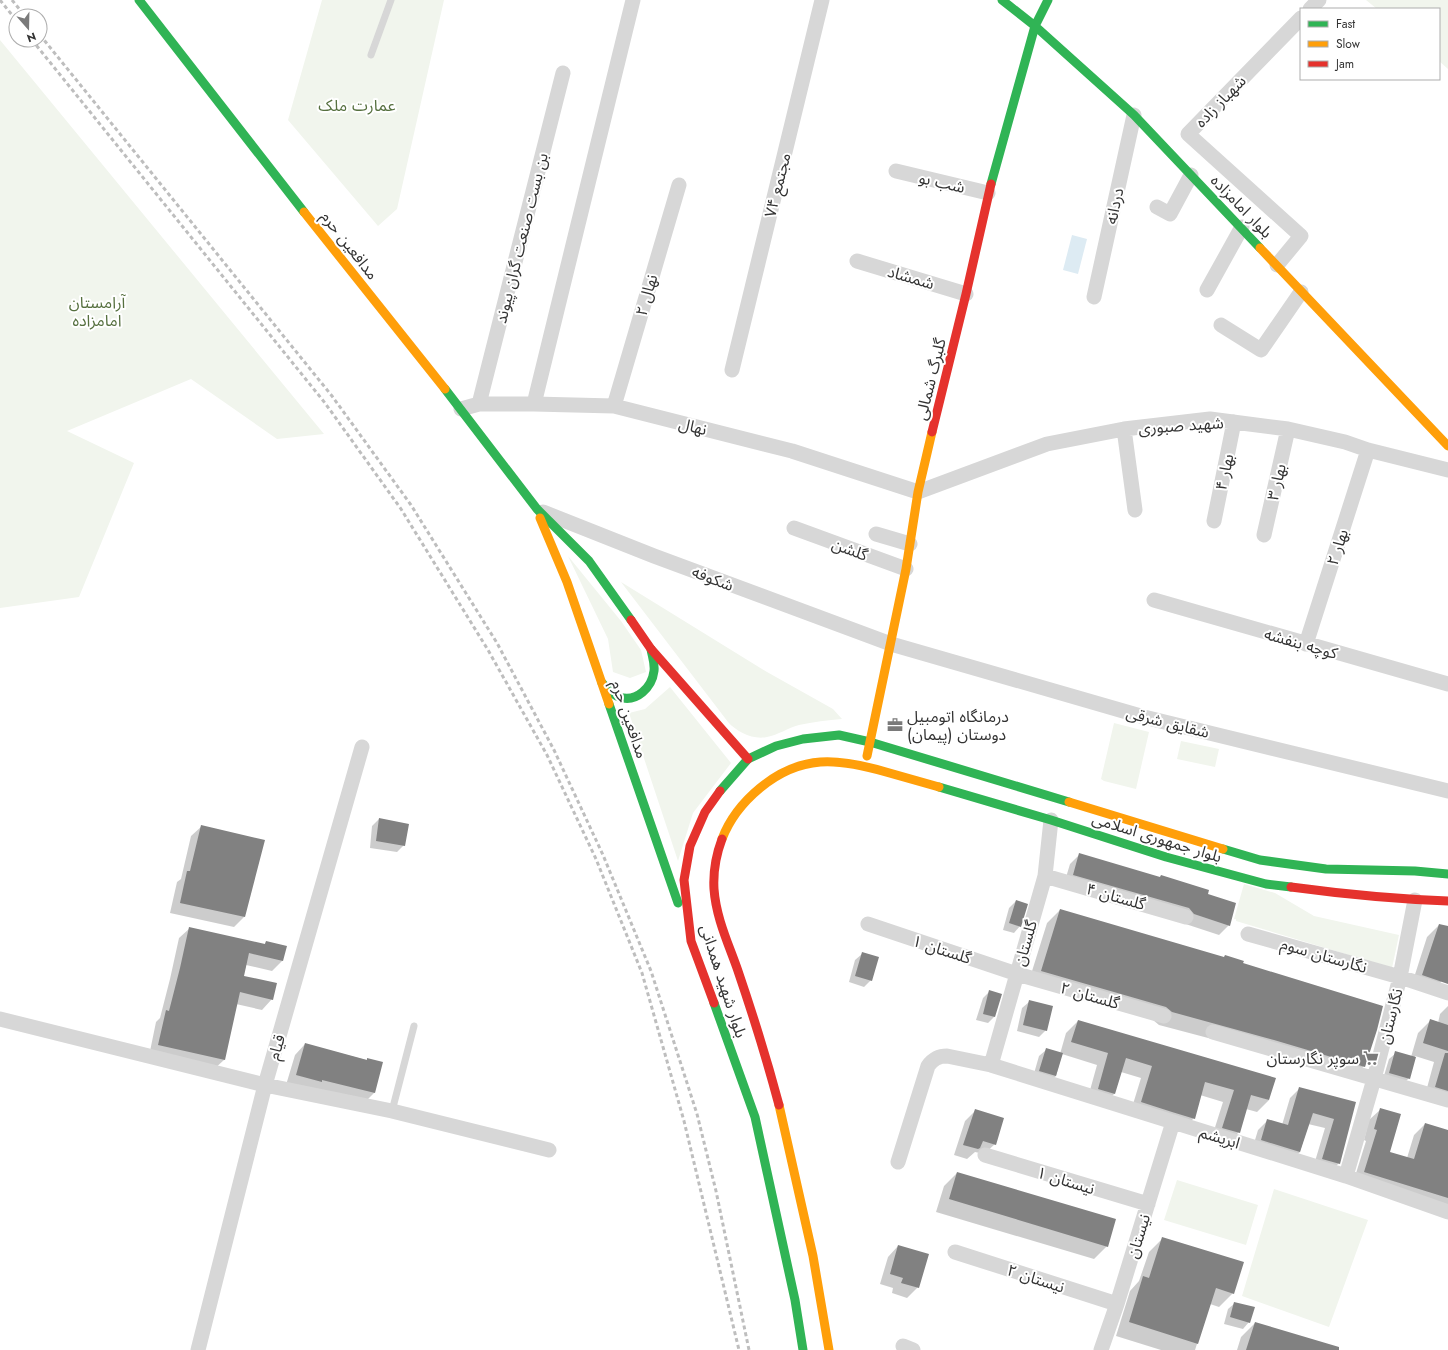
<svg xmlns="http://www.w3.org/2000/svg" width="1448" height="1350" viewBox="0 0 1448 1350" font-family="Jost,'Noto Sans Arabic',sans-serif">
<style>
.green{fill:#f1f5ed}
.water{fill:#ddebf3}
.shadow{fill:#0003}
.building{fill:#818181}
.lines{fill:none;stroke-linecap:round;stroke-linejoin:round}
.lane{stroke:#d7d7d7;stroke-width:7}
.street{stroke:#d7d7d7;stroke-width:15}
.fast{stroke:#30b455;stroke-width:9}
.slow{stroke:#ff9f0a;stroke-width:9}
.jam{stroke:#e5322d;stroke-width:9}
.rail{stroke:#bebebe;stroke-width:3;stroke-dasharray:4 3;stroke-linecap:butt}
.labels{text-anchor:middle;stroke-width:4;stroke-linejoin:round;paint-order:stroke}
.street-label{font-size:16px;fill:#333;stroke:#fff}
.park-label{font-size:16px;fill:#56703f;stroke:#fff}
.poi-label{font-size:16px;fill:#333;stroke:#fff;text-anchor:start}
</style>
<rect width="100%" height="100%" fill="#fff"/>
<path class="green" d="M322 0H444L397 209 378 226 288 120Z
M1366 0H1448V69L1439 61V9H1377Z
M0 40 324 434 277 439 191 379 67 431 134 463 79 597 0 608Z
M568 556 621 621 641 650 646 672 630 678 613 672 608 639Z
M621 582 767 672 833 709 842 719C828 720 813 722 799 725 788 728 778 735 767 737 753 740 737 732 728 722Z
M670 687 731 763 693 813 678 861 629 713 645 709Z
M1114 723 1149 732 1136 789 1104 781 1101 779Z
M1181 741 1219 749 1215 767 1177 759Z
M1244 884 1275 893 1314 916 1399 935 1392 968 1236 921V919H1234Z
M1177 1180 1258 1205 1246 1245 1164 1220Z
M1274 1189 1368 1220 1329 1327 1242 1296Z"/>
<path class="water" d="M1072 235 1087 239 1078 274 1063 270Z"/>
<path class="shadow" d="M379 819 404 845 397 852 370 848 372 826Z
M202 826 244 917 234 927 170 913 177 882 181 879 191 836Z
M1080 854 1159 878 1161 876 1206 895 1229 925 1219 935 1064 884 1070 864Z
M1016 901 1020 926 1014 933 1003 930 1009 908Z
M1060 910 1242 964 1364 1066 1351 1079 1261 1052 1159 1025 1153 1020 1028 984 1047 923Z
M1439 925 1448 927V966L1442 981 1430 993 1411 987 1427 937Z
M190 928 264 945 266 942 283 960 272 971 246 965 243 977 272 999 262 1010 236 1004 224 1060 213 1070 149 1056 156 1022 160 1018 170 979 179 938Z
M862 954 871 980 864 987 849 982 855 960Z
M990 991 994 1017 988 1023 976 1020 983 998Z
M1029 1002 1046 1030 1039 1037 1017 1031 1022 1008Z
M1448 1006V1106L1424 1099 1434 1062 1415 1056 1409 1078 1402 1085 1383 1079 1389 1059 1396 1053 1411 1057 1418 1033 1430 1021 1438 1023 1440 1014Z
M1078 1021 1269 1100 1257 1112 1246 1109 1239 1132 1227 1144 1211 1140 1223 1102 1200 1095 1194 1118 1182 1130 1130 1114 1141 1078 1121 1072 1114 1094 1102 1106 1087 1101 1097 1065 1062 1054 1056 1076 1049 1082 1033 1077 1039 1056 1046 1050 1060 1054 1066 1033Z
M305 1044 366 1060 368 1059 382 1063 374 1093 364 1103 286 1085 295 1055Z
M1300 1088 1355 1103 1339 1163 1329 1173 1313 1168 1325 1128 1308 1124 1300 1152 1290 1161 1252 1150 1258 1130 1268 1120 1282 1125 1290 1098Z
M1381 1109 1389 1153 1407 1158 1414 1135 1425 1124 1448 1131V1211L1353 1183 1366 1141 1364 1140 1369 1120Z
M975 1111 995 1144 984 1154 975 1152 967 1159 954 1155 965 1121Z
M957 1173 1107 1246 1094 1259 936 1212 944 1186Z
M1162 1239 1233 1293 1219 1307 1210 1304 1195 1350H1161L1116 1336 1130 1291 1139 1281 1149 1252Z
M898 1246 918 1287 907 1298 892 1293 893 1288 880 1284 888 1257Z
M1235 1303 1249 1322 1243 1329 1224 1324 1228 1309Z
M1255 1323 1325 1350H1237L1241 1337Z"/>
<path class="building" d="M379 818 409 824 405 846 376 841Z
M201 825 265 840 245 917 180 903 187 871H190Z
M1079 853 1160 877 1161 875 1209 890 1208 894 1236 903 1230 926 1194 914 1189 908 1073 875Z
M1016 900 1028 904 1021 927 1009 923Z
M1060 909 1224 957 1225 955 1244 961 1243 963 1383 1006 1377 1030 1365 1067 1274 1040 1172 1012 1166 1007 1041 971Z
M1439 924 1448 926V984L1422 975Z
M189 927 265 944 266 941 287 946 283 961 249 953 244 976 277 983 273 1000 240 992 225 1060 158 1045 166 1010 169 1011 180 968Z
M862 952 879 957 872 981 855 976Z
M989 990 1002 994 995 1017 983 1014Z
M1029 1000 1053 1006 1047 1031 1023 1025Z
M1430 1019 1448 1025V1051L1423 1043Z
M1078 1020 1276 1078 1269 1100 1251 1095 1240 1133 1222 1128 1234 1090 1205 1082 1195 1119 1172 1112 1141 1102 1152 1066 1126 1058 1115 1094 1098 1089 1108 1053 1071 1042Z
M305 1043 367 1060V1058L383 1062 375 1093 322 1080V1082L296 1075Z
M1046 1048 1063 1053 1056 1076 1039 1071Z
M1395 1051 1416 1057 1410 1079 1389 1073Z
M1445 1053H1448V1091L1435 1087Z
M1299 1087 1356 1102 1340 1164 1322 1159 1334 1119 1313 1113 1300 1152 1261 1140 1267 1119 1288 1125Z
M1380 1108 1401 1114 1390 1152 1414 1159 1425 1123 1448 1130V1198L1364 1172 1377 1130 1374 1129Z
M975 1109 1004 1118 996 1145 983 1141 980 1148 978 1149 963 1145Z
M957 1172 1116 1219 1108 1247 949 1199Z
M1162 1237 1244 1262 1234 1294 1216 1288 1198 1344 1129 1322 1143 1276 1149 1278Z
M898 1245 929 1254 919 1288 901 1283 903 1278 890 1274Z
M1234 1302 1255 1307 1250 1323 1230 1317Z
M1255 1322 1339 1347V1350H1246Z"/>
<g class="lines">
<path class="lane" d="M371 55 391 0
M392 1111 414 1026"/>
<path class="street" d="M1310 9 1319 0
M896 171 988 193
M1157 207 1170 214 1191 175
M857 261 966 294
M1277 265 1301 236 1188 134 1301 18
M1207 290 1242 227
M1094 297 1134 115
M1221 325 1261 350 1301 292
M732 370 822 0
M479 404 563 73
M534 404 633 0
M614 406 679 185
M461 409 479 404H534L614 406 792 451 918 492 1047 444 1124 429 1210 419 1288 429 1345 442 1368 450 1448 470
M1124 429 1135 510
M543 512 654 556 891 644 1144 717 1448 791
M1214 521 1234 422
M794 528 906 569
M876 534 910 544
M1264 535 1288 429
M1154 600 1448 684
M1306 644 1368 450
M1045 876 1186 917
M868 924 1017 974 1164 1016
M1248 934 1400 977 1448 993
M0 1019 265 1085 392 1111 549 1150
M1213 1032 1448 1100
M991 1065 1045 876 1051 820
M985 1155 1148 1204
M898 1162 928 1066C933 1059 938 1056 947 1056L991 1065 1346 1176 1448 1212
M1346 1176 1374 1079 1400 977 1415 900
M955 1252 1117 1304
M903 1346 913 1350
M198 1350 265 1085 362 747
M1101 1350 1117 1304 1173 1122"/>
<path class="fast" d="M139 0 304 212
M1002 0 1035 26 1134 115 1260 248
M991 184 1035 26 1048 0
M445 389 537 509 589 561 631 620
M602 683C607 688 612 695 619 697 637 703 652 687 654 671 655 663 652 656 651 649
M609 704 678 903
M939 787 1051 820 1166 857 1266 884 1291 887
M720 791 748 759 776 746 803 739 839 735 870 742 1069 802
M1223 849 1260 860 1326 869 1415 871 1448 874
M714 1003 755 1117 795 1300 803 1350"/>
<path class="slow" d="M304 212 445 389
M1260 248 1448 446
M540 518 567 582 609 704
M867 756 906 569 918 492 932 432
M1069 802 1223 849
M722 839C730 818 743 802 760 788 801 754 838 758 886 772 904 777 921 782 939 787
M779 1105 813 1256 829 1350"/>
<path class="jam" d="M932 432 966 294 991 184
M631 620 651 649 748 759
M722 839C716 855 713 872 714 889 716 918 729 945 738 971 753 1015 767 1060 779 1105
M1291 887C1343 894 1395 899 1448 901
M714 1003 691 941 684 880 690 846 705 812 720 791"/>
<path class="rail" d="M0 0 16 20
M12 0 25 16
M40 35 332 396 411 505 497 643 554 750 603 855 651 971 697 1114 716 1191 749 1350
M32 40 325 403 401 509 488 650 547 755 596 859 642 973 684 1121 739 1350"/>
</g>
<defs>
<symbol id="office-bare" viewBox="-9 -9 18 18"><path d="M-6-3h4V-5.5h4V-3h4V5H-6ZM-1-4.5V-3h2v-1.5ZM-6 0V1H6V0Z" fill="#7a7a7a" stroke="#fff" stroke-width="2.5" paint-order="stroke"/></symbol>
<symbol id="supermarket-bare" viewBox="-9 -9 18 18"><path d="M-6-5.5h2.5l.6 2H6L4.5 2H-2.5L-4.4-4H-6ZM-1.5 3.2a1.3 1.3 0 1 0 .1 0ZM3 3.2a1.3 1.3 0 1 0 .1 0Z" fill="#7a7a7a" stroke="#fff" stroke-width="2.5" paint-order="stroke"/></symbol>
</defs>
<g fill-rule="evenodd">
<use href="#office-bare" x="884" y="714" width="22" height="22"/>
<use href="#supermarket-bare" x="1360" y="1047" width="22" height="22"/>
</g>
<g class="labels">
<g class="street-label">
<text transform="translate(1220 101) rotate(-46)" y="6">شهباز زاده</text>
<text transform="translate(942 182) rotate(13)" y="6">شب بو</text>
<text transform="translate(777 185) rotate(-76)" y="6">مجتمع ۷۴</text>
<text transform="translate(1114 206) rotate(-78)" y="6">دردانه</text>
<text transform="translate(1242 206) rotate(46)" y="6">بلوار امامزاده</text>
<text transform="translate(521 238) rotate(-76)" y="6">بن بست صنعت گران پیوند</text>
<text transform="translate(350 245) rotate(52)" y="6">مدافعین حرم</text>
<text transform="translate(911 277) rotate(16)" y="6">شمشاد</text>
<text transform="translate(646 295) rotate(-74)" y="6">نهال ۲</text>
<text transform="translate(930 379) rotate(-76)" y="6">گلبرگ شمالی</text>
<text transform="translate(1181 425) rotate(-4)" y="6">شهید صبوری</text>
<text transform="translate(693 426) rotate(14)" y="6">نهال</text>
<text transform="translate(1224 472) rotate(-78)" y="6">بهار ۴</text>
<text transform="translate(1276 482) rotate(-77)" y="6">بهار ۳</text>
<text transform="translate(1337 547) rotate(-72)" y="6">بهار ۲</text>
<text transform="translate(850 549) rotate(20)" y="6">گلشن</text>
<text transform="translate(713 578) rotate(21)" y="6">شکوفه</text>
<text transform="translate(1301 643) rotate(16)" y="6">کوچه بنفشه</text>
<text transform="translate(630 719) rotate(71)" y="6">مدافعین حرم</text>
<text transform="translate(1168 722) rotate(14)" y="6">شقایق شرقی</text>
<text transform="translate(1157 837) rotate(17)" y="6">بلوار جمهوری اسلامی</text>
<text transform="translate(1116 896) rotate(16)" y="6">گلستان ۴</text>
<text transform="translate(1025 943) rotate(-74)" y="6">گلستان</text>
<text transform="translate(942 949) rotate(18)" y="6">گلستان ۱</text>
<text transform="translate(1324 955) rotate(16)" y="6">نگارستان سوم</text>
<text transform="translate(724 981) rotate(72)" y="6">بلوار شهید همدانی</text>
<text transform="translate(1090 995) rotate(16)" y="6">گلستان ۲</text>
<text transform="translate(1390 1016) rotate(-76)" y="6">نگارستان</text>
<text transform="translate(276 1047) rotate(-74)" y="6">قیام</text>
<text transform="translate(1220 1137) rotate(17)" y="6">ابریشم</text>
<text transform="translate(1066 1180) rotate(17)" y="6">نیستان ۱</text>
<text transform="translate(1138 1236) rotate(-73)" y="6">نیستان</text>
<text transform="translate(1036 1278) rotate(18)" y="6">نیستان ۲</text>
</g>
<g class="park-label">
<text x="357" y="111">عمارت ملک</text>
<text x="97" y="308">آرامستان<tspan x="97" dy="18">امامزاده</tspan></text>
</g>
<g class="poi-label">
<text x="907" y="722">درمانگاه اتومبیل<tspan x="907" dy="18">دوستان (پیمان)</tspan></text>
<text x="1359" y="1064" text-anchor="end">سوپر نگارستان</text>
</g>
</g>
<rect x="1300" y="8" width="140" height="72" fill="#ffffff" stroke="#adadad"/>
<rect x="1308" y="21" width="20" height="6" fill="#30b455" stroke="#adadad"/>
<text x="1336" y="28" font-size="12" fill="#333333">Fast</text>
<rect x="1308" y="41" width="20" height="6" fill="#ff9f0a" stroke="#adadad"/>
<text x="1336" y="48" font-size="12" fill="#333333">Slow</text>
<rect x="1308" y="61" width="20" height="6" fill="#e5322d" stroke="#adadad"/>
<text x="1336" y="68" font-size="12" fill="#333333">Jam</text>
<g transform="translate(28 28) rotate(160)"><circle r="19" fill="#ffffff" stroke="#adadad"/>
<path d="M0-3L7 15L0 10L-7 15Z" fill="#7a7a7a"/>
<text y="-6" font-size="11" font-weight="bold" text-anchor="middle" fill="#333333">N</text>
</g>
</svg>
